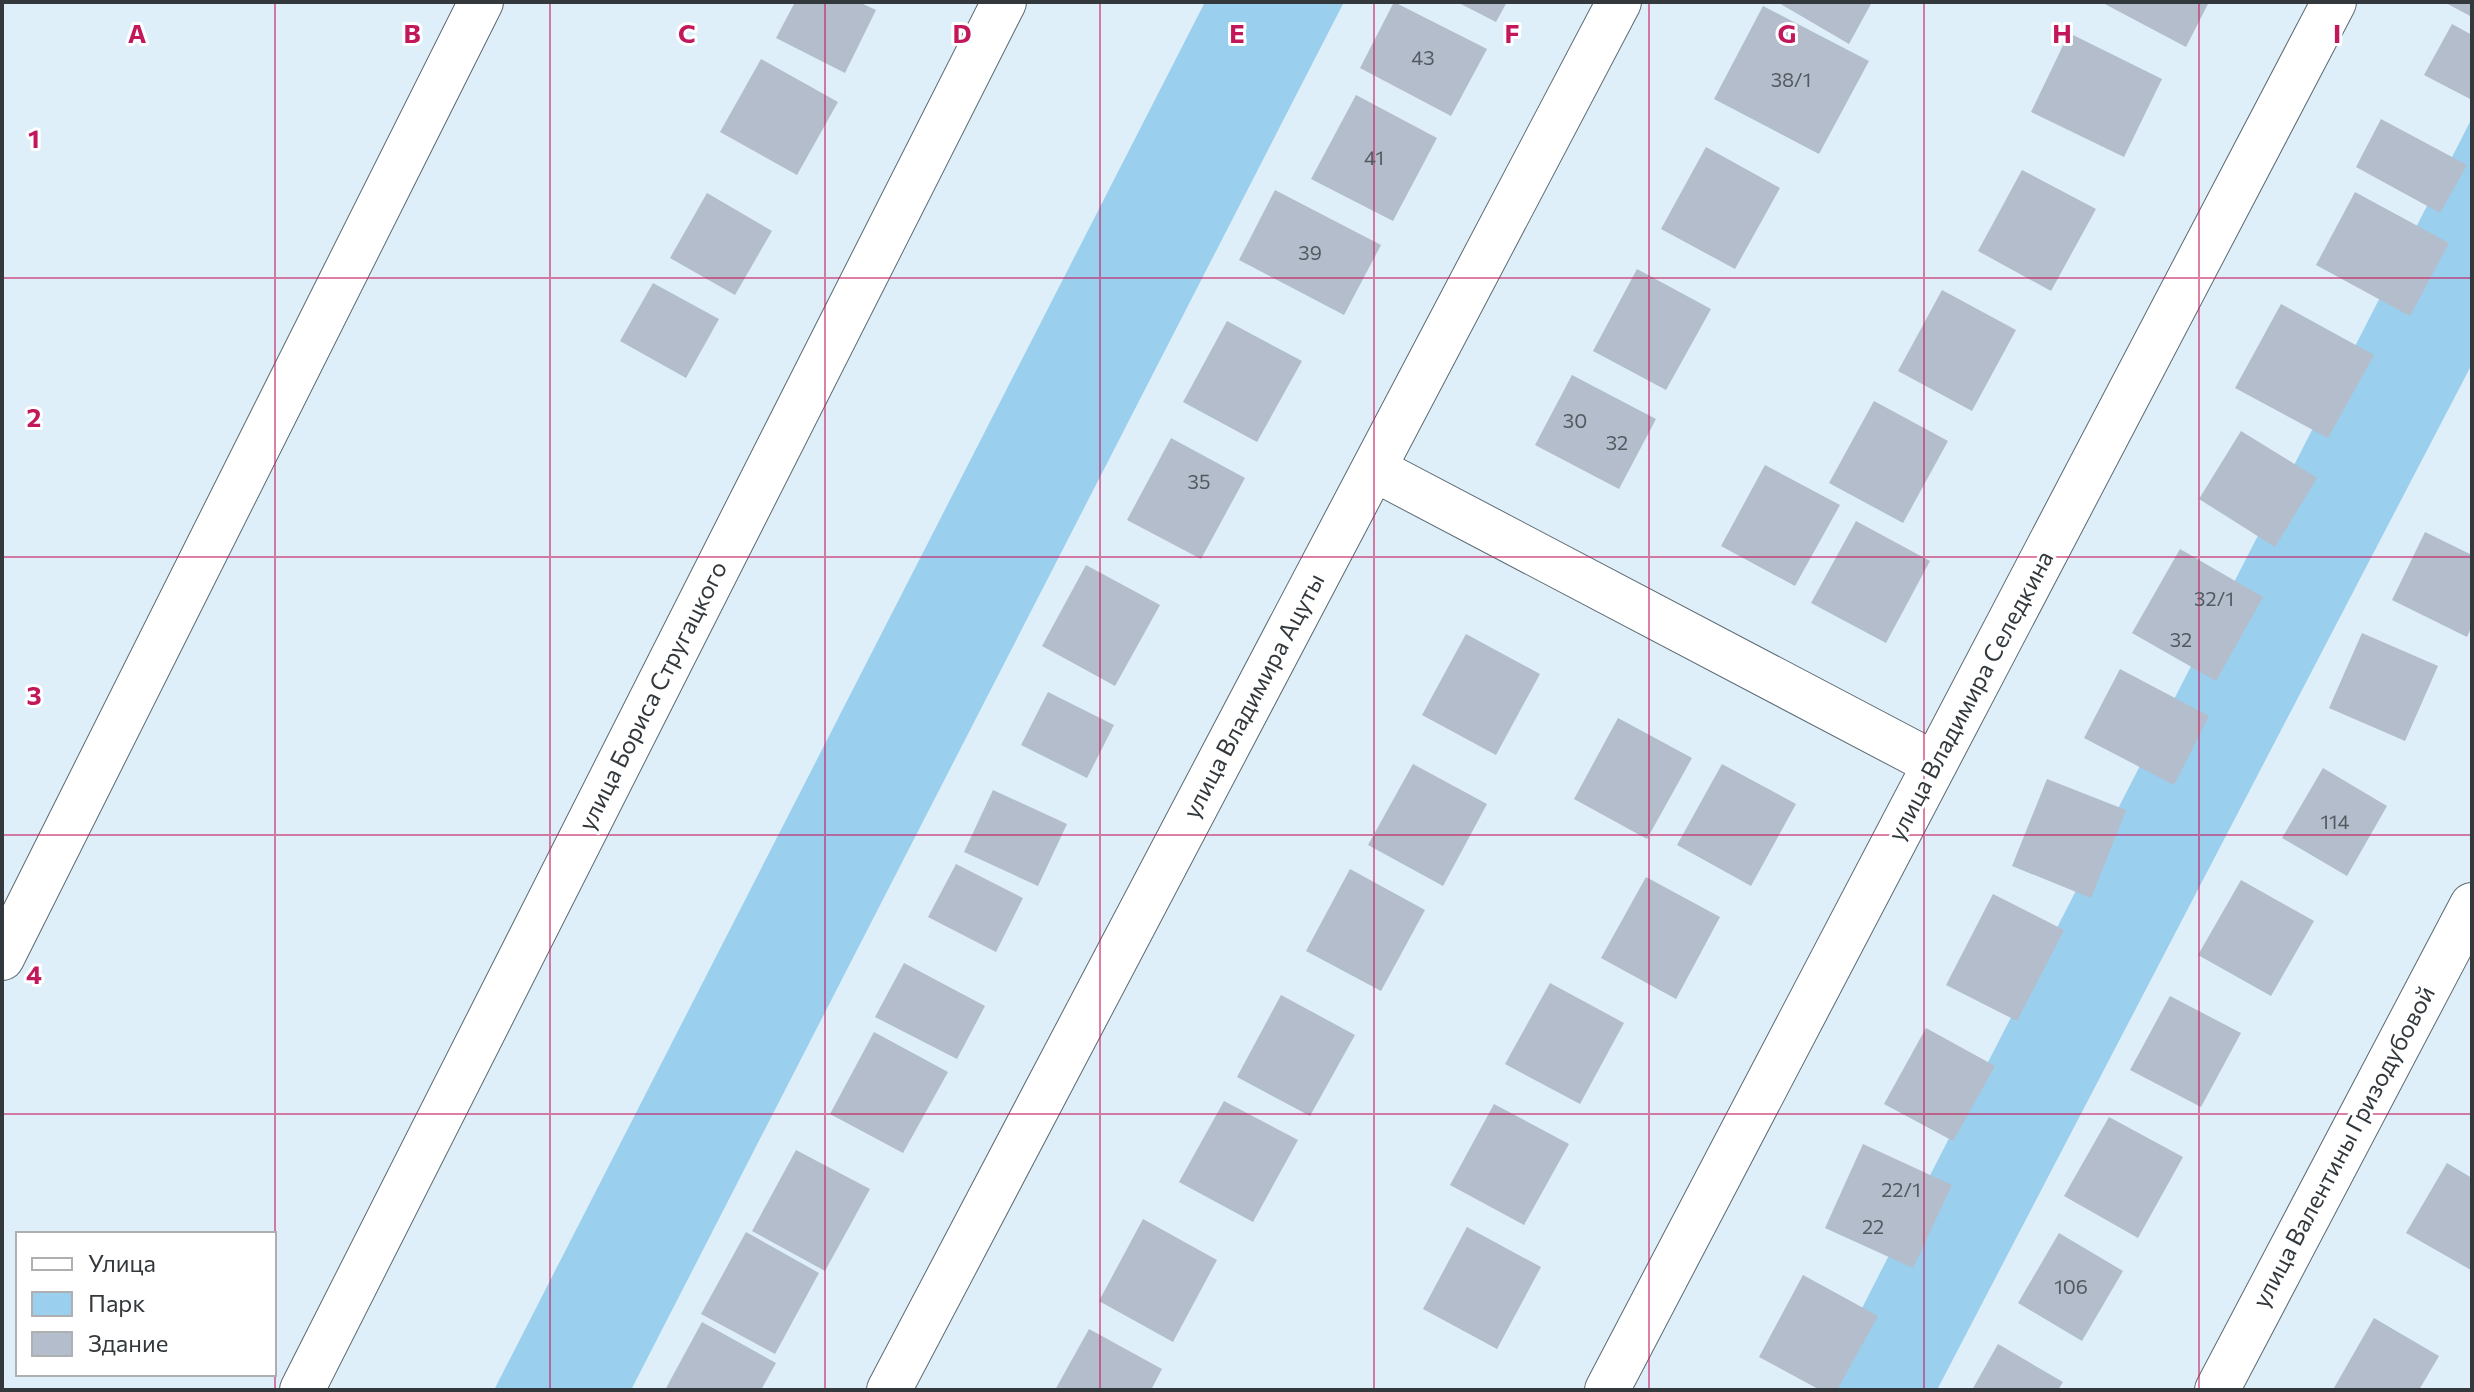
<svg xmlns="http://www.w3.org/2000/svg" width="2474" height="1392" viewBox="0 0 2474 1392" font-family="Commissioner,sans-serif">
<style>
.green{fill:#9bcfee}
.building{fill:#b3bdcb}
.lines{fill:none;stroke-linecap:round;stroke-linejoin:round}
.minor-casing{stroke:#5b6a72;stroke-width:46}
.minor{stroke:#fff;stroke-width:44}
.grid{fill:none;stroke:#c2185b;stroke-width:2;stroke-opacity:0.55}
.labels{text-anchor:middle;stroke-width:6;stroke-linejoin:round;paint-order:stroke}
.number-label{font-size:20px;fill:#525960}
.street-label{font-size:24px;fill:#32383c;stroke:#fff}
.grid-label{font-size:26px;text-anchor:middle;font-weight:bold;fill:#c2185b;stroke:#fff;stroke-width:6;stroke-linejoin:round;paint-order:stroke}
</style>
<rect width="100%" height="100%" fill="#dfeff9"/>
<path class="green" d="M1205 2H1344L631 1390H494Z
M2472 118V364L1937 1390H1820Z"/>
<path class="building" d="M795 2H859L876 10 845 73 776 38Z
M1394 2 1487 49 1451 116 1360 68Z
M1457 2H1507L1496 22Z
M1777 2H1872L1849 44Z
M2101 2H2209L2186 47Z
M2444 2H2472V17Z
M1763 6 1869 61 1819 154 1714 99Z
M2452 24 2472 35V100L2424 75Z
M2069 33 2162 79 2124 157 2031 112Z
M761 59 838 102 797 175 720 132Z
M1356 95 1437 138 1393 221 1311 179Z
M2381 119 2467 165 2440 213 2356 167Z
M1706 147 1780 188 1735 269 1661 229Z
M2022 170 2096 209 2051 291 1978 251Z
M1275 190 1381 245 1344 315 1239 260Z
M2355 192 2449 243 2410 316 2316 265Z
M707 193 772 231 735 295 670 258Z
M1637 269 1711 309 1666 390 1593 351Z
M653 283 719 319 686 378 620 341Z
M1942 290 2016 330 1972 411 1898 371Z
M2281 304 2374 355 2328 438 2235 388Z
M1227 321 1302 361 1257 442 1183 402Z
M1572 375 1656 419 1619 489 1535 445Z
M1874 401 1948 441 1903 523 1829 483Z
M2241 431 2317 478 2275 547 2199 499Z
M1171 438 1245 478 1201 559 1127 520Z
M1765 465 1840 505 1795 586 1721 546Z
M1856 521 1930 561 1886 643 1811 603Z
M2425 532 2472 555V626L2467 637 2392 600Z
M2180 549 2263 597 2216 681 2132 633Z
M1086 565 1160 605 1115 686 1042 646Z
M2362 633 2438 666 2405 741 2329 708Z
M1466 634 1540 674 1496 755 1422 715Z
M2120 669 2209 716 2174 785 2084 738Z
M1048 692 1114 725 1087 778 1021 745Z
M1618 718 1692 758 1647 839 1574 799Z
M1413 764 1487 804 1443 886 1368 845Z
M1722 764 1796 804 1751 886 1677 845Z
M2323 768 2387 806 2347 876 2282 838Z
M2047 779 2126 810 2091 898 2012 866Z
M993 790 1067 824 1038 886 964 852Z
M956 864 1023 898 996 952 928 917Z
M1350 869 1425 910 1381 991 1306 951Z
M1646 877 1720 917 1676 999 1601 958Z
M2241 880 2314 921 2271 996 2198 955Z
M1993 894 2064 930 2017 1021 1946 985Z
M904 963 985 1006 957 1059 875 1017Z
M1550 983 1624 1023 1580 1104 1505 1064Z
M1281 995 1355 1035 1310 1116 1237 1077Z
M2170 996 2241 1033 2201 1107 2130 1070Z
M1926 1028 1995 1066 1953 1141 1884 1104Z
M874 1032 948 1072 903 1153 830 1114Z
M1224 1101 1298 1140 1253 1222 1179 1182Z
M1494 1104 1569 1144 1524 1225 1450 1185Z
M2109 1117 2183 1157 2138 1238 2064 1196Z
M1863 1144 1952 1185 1913 1268 1825 1228Z
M796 1150 870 1189 825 1271 752 1231Z
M2447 1163 2472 1178 2471 1270 2406 1233Z
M1143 1219 1217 1260 1173 1342 1099 1301Z
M1467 1227 1541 1267 1497 1349 1423 1309Z
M746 1232 819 1273 775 1354 701 1314Z
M2059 1233 2123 1271 2082 1341 2018 1303Z
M1803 1275 1878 1316 1837 1390H1820L1759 1357Z
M2374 1318 2439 1356 2419 1390 2334 1388Z
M702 1322 776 1363 761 1390H665Z
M1089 1329 1162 1369 1151 1390H1055Z
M1998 1344 2063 1382 2058 1390H1972Z"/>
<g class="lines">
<defs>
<path id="minor" d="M1374 469 1935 764
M2 958 481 2
M302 1390 1004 2
M889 1390 1619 2
M1607 1390 2334 2
M2217 1390 2472 905"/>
</defs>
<use href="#minor" class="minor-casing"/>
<use href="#minor" class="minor"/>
</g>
<path class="grid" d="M275 2V1390M550 2V1390M825 2V1390M1100 2V1390M1374 2V1390M1649 2V1390M1924 2V1390M2199 2V1390M2 278H2472M2 557H2472M2 835H2472M2 1114H2472"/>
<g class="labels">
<g class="number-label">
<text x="1423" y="65">43</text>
<text x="1791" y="87">38/1</text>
<text x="1374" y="165">41</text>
<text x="1310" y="260">39</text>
<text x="1575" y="428">30</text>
<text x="1617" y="450">32</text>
<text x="1199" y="489">35</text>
<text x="2214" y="606">32/1</text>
<text x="2181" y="647">32</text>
<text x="2335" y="829">114</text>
<text x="1901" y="1197">22/1</text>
<text x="1873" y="1234">22</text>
<text x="2071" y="1294">106</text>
</g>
<g class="street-label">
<text transform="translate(653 696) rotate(-63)" y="8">улица Бориса Стругацкого</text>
<text transform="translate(1254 696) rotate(-62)" y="8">улица Владимира Ацуты</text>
<text transform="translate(1971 696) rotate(-62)" y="8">улица Владимира Селедкина</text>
<text transform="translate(2344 1147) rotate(-62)" y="8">улица Валентины Гризодубовой</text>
</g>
</g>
<g class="grid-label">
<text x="137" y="43">A</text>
<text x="412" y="43">B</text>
<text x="687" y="43">C</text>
<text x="962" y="43">D</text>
<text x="1237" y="43">E</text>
<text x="1512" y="43">F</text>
<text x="1787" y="43">G</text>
<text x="2062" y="43">H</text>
<text x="2337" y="43">I</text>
<text x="34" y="148">1</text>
<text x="34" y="427">2</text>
<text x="34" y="705">3</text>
<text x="34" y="984">4</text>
</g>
<rect width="2474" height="1392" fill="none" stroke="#32383c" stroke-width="8"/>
<rect x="16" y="1232" width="260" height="144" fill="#ffffff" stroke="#adafb1" stroke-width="2"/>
<rect x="32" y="1258" width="40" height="12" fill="#ffffff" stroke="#adafb1" stroke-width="2"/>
<text x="88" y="1272" font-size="24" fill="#32383c">Улица</text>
<rect x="32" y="1292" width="40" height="24" fill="#9bcfee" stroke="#adafb1" stroke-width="2"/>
<text x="88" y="1312" font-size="24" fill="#32383c">Парк</text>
<rect x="32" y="1332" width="40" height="24" fill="#b3bdcb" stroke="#adafb1" stroke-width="2"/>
<text x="88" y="1352" font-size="24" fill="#32383c">Здание</text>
</svg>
